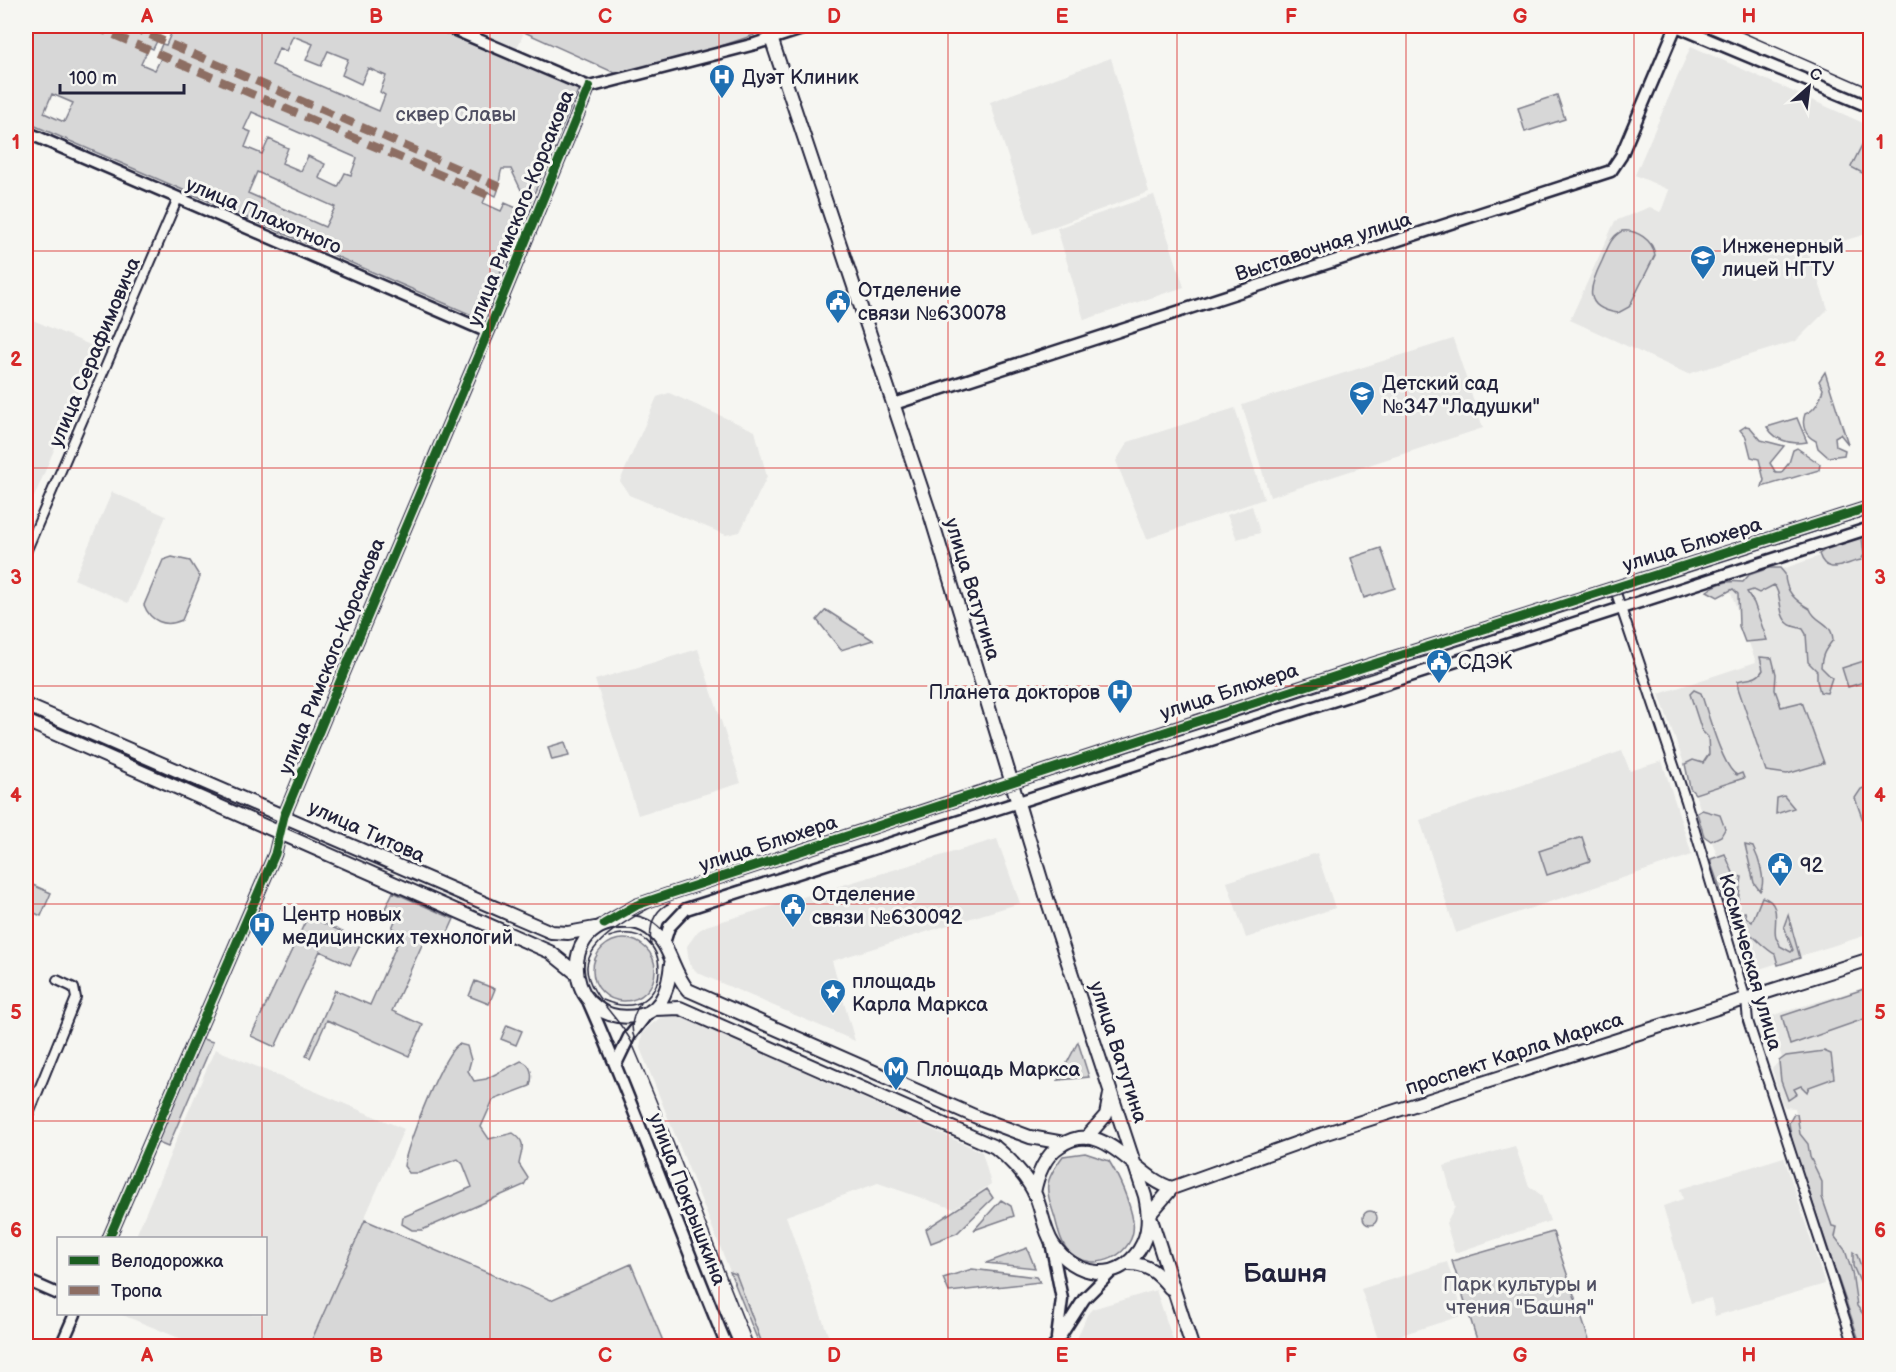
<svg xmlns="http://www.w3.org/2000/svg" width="1896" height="1372" viewBox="0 0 1896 1372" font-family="'Balsamiq Sans',sans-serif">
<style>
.built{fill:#e6e6e4}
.green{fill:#d7d7d7;stroke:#7c7c89;stroke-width:1.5;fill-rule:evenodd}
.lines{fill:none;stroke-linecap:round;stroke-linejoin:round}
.street-casing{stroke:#22223b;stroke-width:12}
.secondary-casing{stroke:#22223b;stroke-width:15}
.primary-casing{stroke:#22223b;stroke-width:16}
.street{stroke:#f6f6f2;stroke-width:8}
.secondary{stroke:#f6f6f2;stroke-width:10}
.primary{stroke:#f6f6f2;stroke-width:12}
.tram{stroke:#22223b;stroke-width:1.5}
.quiet{stroke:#8d6e63;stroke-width:8;stroke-dasharray:15 8;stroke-linecap:butt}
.cycleway-casing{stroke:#f6f6f2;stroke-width:13}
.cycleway{stroke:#1b5e20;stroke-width:9}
.grid{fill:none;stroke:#d62828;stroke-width:1.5;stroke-opacity:0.55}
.labels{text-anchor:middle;stroke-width:6;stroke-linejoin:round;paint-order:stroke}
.poi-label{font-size:20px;fill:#22223b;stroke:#f6f6f2;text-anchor:start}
.park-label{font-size:20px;fill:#4f4f62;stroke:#f6f6f2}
.street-label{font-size:20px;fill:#22223b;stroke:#f6f6f2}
.district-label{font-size:26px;font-weight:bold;fill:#22223b;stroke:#f6f6f2}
.neatline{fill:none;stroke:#d62828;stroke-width:2}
.grid-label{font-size:20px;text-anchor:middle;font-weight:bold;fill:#d62828}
</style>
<rect width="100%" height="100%" fill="#f6f6f2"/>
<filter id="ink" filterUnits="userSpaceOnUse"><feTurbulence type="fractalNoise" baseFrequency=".0167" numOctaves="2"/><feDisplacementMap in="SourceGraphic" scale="12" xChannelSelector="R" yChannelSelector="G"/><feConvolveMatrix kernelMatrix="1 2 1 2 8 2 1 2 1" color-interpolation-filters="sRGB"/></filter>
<g filter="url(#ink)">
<path class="built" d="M464 26H527L517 48Z
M1691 46 1870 126V233L1808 251 1828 309 1796 341 1688 374 1570 320 1615 221 1650 207 1660 212 1662 209 1669 190 1635 175Z
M1111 58 1149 192 1033 234 990 102Z
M1154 195 1184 287 1084 320 1057 228Z
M26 317 97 348 26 516Z
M1453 339 1483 428 1270 497 1242 405Z
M669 393 755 431 767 477 740 532 726 535 629 495 620 481 657 397Z
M1235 408 1264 499 1147 539 1116 461 1128 442Z
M112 492 166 516 128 603 74 579Z
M1252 506 1260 533 1237 539 1227 515Z
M1870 539V934L1750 972 1742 950 1750 947 1659 694 1756 662 1729 587Z
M698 649 741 783 638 815 595 680Z
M1622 751 1630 771 1662 761 1692 855 1456 933 1420 820Z
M997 839 1020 903 832 961 855 1041 698 973 689 964 687 946 698 931 706 926Z
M1317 853 1335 908 1246 938 1227 882Z
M1870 986V1346L1791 1121 1796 1114 1795 1108 1785 1107 1782 1103 1772 1069 1782 1058 1779 1048 1766 1049 1757 1020Z
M679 1015 982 1152 991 1184 954 1209 878 1183 786 1216 832 1346H760L640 1048 642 1034 648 1027 660 1018Z
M215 1049 404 1129 308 1346H199L120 1314H266V1238H135Z
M1515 1146 1529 1186 1541 1195 1550 1221 1455 1253 1446 1223 1455 1207 1444 1166Z
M1784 1157 1825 1284 1715 1316 1711 1298 1691 1303 1663 1206 1683 1199 1680 1189Z
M1447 1262 1464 1315 1379 1342 1361 1289Z
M1156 1290 1175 1346H1074L1087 1315 1092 1309Z"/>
<path class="green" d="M26 26H158L152 39 157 41 153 49 149 47 141 64 155 70 163 54 159 51 162 44 166 45 173 29 165 26H436L579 88 481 319 26 122ZM293 36 313 44 306 60 321 66 328 51 348 59 342 75 361 84 368 68 386 76 380 92 385 95 379 111 272 65 279 48 286 51ZM52 94 73 103 64 122 44 113ZM252 112 357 158 351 175 345 173 338 187 319 178 325 164 308 156 301 171 282 163 288 148 269 139 262 154 245 147 251 132 244 129ZM502 169H511L522 192 528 195 521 210 505 203 501 211 483 203 488 192 496 196C501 186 498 178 502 169ZM257 172 335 207 325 227 248 193Z
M527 26H751L754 35 626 78 524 32Z
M1557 95 1565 119 1525 132 1518 108Z
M1863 143 1870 146V177L1851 167Z
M1622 231C1636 229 1653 240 1655 255L1629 307 1618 313C1581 308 1590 285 1602 261 1607 250 1610 237 1622 231Z
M1825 372 1848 444 1840 434 1835 437 1836 446 1845 450 1844 455 1828 457 1818 448 1816 441C1805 436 1801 425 1805 414 1816 410 1820 400 1823 389L1819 381Z
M1797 418 1807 442C1790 445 1776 441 1767 427Z
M1746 426 1750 427 1761 440 1784 446 1770 463 1776 473H1781L1789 463 1793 450 1797 448 1820 464 1819 470 1762 487 1764 480 1759 459 1751 457 1746 437 1740 430Z
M1862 537 1864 555 1861 560C1846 562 1827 578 1819 554L1832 545Z
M1381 548 1395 588 1364 598 1351 558Z
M172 557 190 561 200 577 182 620C165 628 150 621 144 605L163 560Z
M1769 568H1780L1785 574C1785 592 1796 601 1810 609 1815 623 1832 621 1833 640 1825 650 1822 654 1821 667L1832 678 1827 693 1820 692 1817 681V671L1808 662 1806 634 1803 629C1799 627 1792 627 1789 624 1777 616 1783 595 1774 585L1759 593 1753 590 1747 592 1754 603 1767 640 1745 642 1739 626 1738 594 1733 589 1718 597 1707 591C1718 582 1729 580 1743 582L1749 575Z
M826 610 873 640 841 650 817 620Z
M1760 657 1772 658 1776 674 1775 690 1781 707 1802 702 1824 763 1787 774 1766 771 1738 688V681C1749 678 1757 680 1763 670Z
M1870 659V680L1848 687 1842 668Z
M1694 690 1701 693C1707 710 1723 769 1737 775L1742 773 1744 778 1695 794 1690 788 1685 764 1693 760 1703 763 1709 754 1708 737 1702 731 1690 694Z
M565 742 569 756 552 760 548 747Z
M1866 787 1870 801V824L1865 826 1855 798 1861 789Z
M1784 796 1794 808 1776 814 1777 798Z
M1702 810 1720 815 1725 829 1721 836 1711 841 1704 836 1697 813Z
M1582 837 1590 861 1547 875 1539 851Z
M1745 845 1753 847C1758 857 1767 881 1760 891L1754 883Z
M1725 854 1734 875 1742 877 1738 900 1730 905 1724 901 1711 863V859Z
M26 882 51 893 41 916 26 909Z
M393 892 454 919 445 939 426 936 392 1011 423 1025 409 1056 327 1020 310 1058 306 1056 335 990 370 1005 402 933 392 928 395 921 382 915Z
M1762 897C1784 903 1772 927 1776 938 1778 941 1780 943 1780 946L1791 952 1793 950 1784 926 1788 915 1800 958 1778 965 1775 954C1764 949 1748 930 1737 921V914L1745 912 1746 917 1752 922Z
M308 916 362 941 350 965 320 951 275 1047 251 1036Z
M593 970a31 31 0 1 1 62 0a31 31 0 1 1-62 0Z
M475 981 495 989 489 1004 469 996Z
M1870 987V1017L1790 1045 1782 1016Z
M507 1025 522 1031 516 1045 501 1039Z
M199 1038 213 1042 168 1147 156 1142Z
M1078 1042 1089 1077 1058 1080Z
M459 1044 467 1046 471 1060 468 1071 474 1081 486 1079 521 1061C532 1064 533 1076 530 1086L493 1100 481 1127 489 1139 513 1133C528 1143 521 1150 519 1164L528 1178 524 1185 422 1230H412L402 1224 403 1217 472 1187 463 1164 458 1159 419 1173H409L404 1166C406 1146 444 1051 459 1044Z
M1824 1051 1831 1054 1834 1078 1809 1087 1807 1092 1801 1086 1794 1089 1797 1094 1788 1100 1781 1081 1779 1061 1786 1056Z
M1794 1114H1797L1800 1134 1808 1144 1810 1157 1822 1182V1197L1832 1226 1837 1227 1835 1237 1845 1250 1852 1272 1857 1306 1866 1318 1870 1332V1346H1861L1792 1142 1789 1123Z
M1085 1153 1109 1161C1119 1177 1130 1202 1133 1221 1138 1255 1094 1275 1069 1252 1061 1243 1058 1230 1055 1218 1045 1187 1043 1183 1063 1156Z
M987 1189 993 1198 957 1233 931 1243 926 1229Z
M1001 1200 1011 1206 1014 1216 974 1230Z
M1363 1218a7 7 0 1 1 14 0a7 7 0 1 1-14 0Z
M365 1220 551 1300 631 1264 665 1346H309Z
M1553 1232 1591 1346H1479L1452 1261Z
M1027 1248 1035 1268 986 1263Z
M1853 1252 1857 1255 1869 1288 1867 1298 1853 1266Z
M972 1269 1036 1277 1040 1282 949 1292 943 1278Z
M730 1272 736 1274 763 1346H760Z"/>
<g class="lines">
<defs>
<path id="street" d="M26 552 178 198
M1614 587 1686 801 1746 1000 1748 1021 1854 1346
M26 1121 76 998 74 988 57 980"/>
<path id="secondary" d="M446 26 589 87
M1676 26 1870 107
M589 87 755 44 811 26
M26 132 488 332
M894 404 1611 171 1621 156 1676 26
M607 922 637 905 672 893 1364 667 1870 507
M664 943 669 927 686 909 1870 528
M589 1003C639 1116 679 1233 727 1346
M616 1064 629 1037 647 1014
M109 1238 275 854 284 816 327 712 491 325 589 87
M1051 1242 1062 1299 1057 1338
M26 1280 58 1294
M61 1346 75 1314
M1054 1346 1084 1299 1110 1273"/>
<path id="primary" d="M26 705 551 932 568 933 595 928
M26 721 550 952 576 973
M671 964C669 983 664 1010 641 1015 566 1031 554 925 620 922 631 921 642 923 650 929 671 944 672 972 688 990L979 1118 1030 1137 1064 1143
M654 1009 680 1008 995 1147C1011 1160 1024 1173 1034 1192 1042 1208 1043 1229 1053 1244 1074 1276 1116 1284 1139 1250 1150 1233 1149 1215 1145 1196L1048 902 931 517 767 26
M1086 1138 1106 1115 1110 1094
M1034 1193C1037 1176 1045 1155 1060 1146 1105 1115 1134 1178 1172 1188
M1149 1215 1172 1188 1317 1136 1870 959
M1150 1216 1192 1346
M1127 1264C1147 1263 1158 1273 1170 1288"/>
</defs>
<use href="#street" class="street-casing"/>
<use href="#secondary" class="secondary-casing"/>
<use href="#primary" class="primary-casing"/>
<use href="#street" class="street"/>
<use href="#secondary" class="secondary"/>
<use href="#primary" class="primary"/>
<path class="tram" d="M1728 26 1870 88
M651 945C649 928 652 911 670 903
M603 1000C676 1031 677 913 609 937
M635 1040C629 1026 633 1016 640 1003
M754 1346C713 1245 675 1143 632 1043 621 1019 585 992 587 966 590 937 641 913 664 900L1870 514"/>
<path class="quiet" d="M93 26 490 196
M129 26 500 187"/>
<defs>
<path id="cycleway" d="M604 924 637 905 672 893 1364 667 1870 507
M109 1238 275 854 284 816 327 712 491 325 589 87"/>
</defs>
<use href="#cycleway" class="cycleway-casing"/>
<use href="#cycleway" class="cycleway"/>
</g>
</g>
<path class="grid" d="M262 26V1238M490 26V1346M719 26V1346M948 26V1346M1177 26V1346M1406 26V1346M1634 26V1346M26 251H1870M26 468H1870M26 686H1870M26 904H1870M26 1121H1870M262 1314V1346"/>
<defs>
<symbol id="hospital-pin" viewBox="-11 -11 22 30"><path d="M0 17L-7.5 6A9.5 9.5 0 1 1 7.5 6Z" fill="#1f6fb2" stroke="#f6f6f2"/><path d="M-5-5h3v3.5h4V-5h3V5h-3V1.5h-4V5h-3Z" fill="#fff"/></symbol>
<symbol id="school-pin" viewBox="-11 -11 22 30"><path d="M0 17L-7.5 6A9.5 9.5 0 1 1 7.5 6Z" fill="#1f6fb2" stroke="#f6f6f2"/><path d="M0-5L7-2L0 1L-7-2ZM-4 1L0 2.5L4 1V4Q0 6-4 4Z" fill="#fff"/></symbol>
<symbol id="civic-pin" viewBox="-11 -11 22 30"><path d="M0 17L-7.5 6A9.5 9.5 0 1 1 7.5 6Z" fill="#1f6fb2" stroke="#f6f6f2"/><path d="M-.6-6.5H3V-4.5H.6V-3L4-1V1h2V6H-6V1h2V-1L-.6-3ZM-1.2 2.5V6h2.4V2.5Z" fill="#fff"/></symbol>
<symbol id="sight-pin" viewBox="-11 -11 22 30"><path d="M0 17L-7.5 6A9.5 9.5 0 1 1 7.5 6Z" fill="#1f6fb2" stroke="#f6f6f2"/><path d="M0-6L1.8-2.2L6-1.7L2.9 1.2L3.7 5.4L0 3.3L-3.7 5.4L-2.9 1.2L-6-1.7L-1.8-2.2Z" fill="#fff"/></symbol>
<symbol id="metro-pin" viewBox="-11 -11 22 30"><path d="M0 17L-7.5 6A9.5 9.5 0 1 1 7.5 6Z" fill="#1f6fb2" stroke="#f6f6f2"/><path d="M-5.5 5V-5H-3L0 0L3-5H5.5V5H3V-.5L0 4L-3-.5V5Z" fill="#fff"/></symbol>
</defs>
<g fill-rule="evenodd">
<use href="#hospital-pin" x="707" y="62" width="30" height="40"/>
<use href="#school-pin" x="1688" y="243" width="30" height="40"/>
<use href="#civic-pin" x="823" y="287" width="30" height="40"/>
<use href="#school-pin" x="1347" y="379" width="30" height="40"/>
<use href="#civic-pin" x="1424" y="647" width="30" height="40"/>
<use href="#hospital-pin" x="1105" y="677" width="30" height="40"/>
<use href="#civic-pin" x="1765" y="850" width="30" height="40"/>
<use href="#civic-pin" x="778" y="891" width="30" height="40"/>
<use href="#hospital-pin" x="247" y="910" width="30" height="40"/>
<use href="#sight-pin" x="818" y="977" width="30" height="40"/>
<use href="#metro-pin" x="881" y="1054" width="30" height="40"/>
</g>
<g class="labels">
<g class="poi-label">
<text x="742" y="84">Дуэт Клиник</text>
<text x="1722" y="253">Инженерный<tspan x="1722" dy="23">лицей НГТУ</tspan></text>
<text x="858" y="297">Отделение<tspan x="858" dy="23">связи №630078</tspan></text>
<text x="1382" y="390">Детский сад<tspan x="1382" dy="23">№347 "Ладушки"</tspan></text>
<text x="1458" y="669">СДЭК</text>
<text x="1100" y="699" text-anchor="end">Планета докторов</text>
<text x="1800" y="872">92</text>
<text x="812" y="901">Отделение<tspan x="812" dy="23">связи №630092</tspan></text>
<text x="282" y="921">Центр новых<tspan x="282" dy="23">медицинских технологий</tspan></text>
<text x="852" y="988">площадь<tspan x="852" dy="23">Карла Маркса</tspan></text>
<text x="916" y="1076">Площадь Маркса</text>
</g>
<g class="park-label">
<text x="456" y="121">сквер Славы</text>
<text x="1520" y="1291">Парк культуры и<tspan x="1520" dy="23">чтения "Башня"</tspan></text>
</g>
<g class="street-label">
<text transform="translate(520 208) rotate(-68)" y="7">улица Римского-Корсакова</text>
<text transform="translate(264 215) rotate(23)" y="7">улица Плахотного</text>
<text transform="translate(1323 246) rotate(-18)" y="7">Выставочная улица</text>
<text transform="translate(94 352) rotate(-67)" y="7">улица Серафимовича</text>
<text transform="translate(1692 544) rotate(-17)" y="7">улица Блюхера</text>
<text transform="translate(973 589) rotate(73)" y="7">улица Ватутина</text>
<text transform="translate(331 656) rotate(-68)" y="7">улица Римского-Корсакова</text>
<text transform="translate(1229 691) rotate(-18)" y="7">улица Блюхера</text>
<text transform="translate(367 831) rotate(24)" y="7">улица Титова</text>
<text transform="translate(768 843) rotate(-18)" y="7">улица Блюхера</text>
<text transform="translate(1751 962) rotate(74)" y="7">Космическая улица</text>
<text transform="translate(1119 1052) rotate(72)" y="7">улица Ватутина</text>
<text transform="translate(1514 1053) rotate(-18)" y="7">проспект Карла Маркса</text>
<text transform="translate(688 1199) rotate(69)" y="7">улица Покрышкина</text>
</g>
<g class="district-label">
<text x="1285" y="1282">Башня</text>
</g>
</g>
<rect width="1896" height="1372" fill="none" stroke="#f6f6f2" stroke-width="66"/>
<rect x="57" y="1237" width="210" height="78" fill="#f6f6f2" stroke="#a1a1a9" stroke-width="1.5"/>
<rect x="69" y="1256" width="30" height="9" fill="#1b5e20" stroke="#a1a1a9" stroke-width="1.5"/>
<text x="111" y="1267" font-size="18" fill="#22223b">Велодорожка</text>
<rect x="69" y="1286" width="30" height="9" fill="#8d6e63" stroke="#a1a1a9" stroke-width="1.5"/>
<text x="111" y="1297" font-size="18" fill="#22223b">Тропа</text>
<g transform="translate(1809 87) rotate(28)" stroke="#f6f6f2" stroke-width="4.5" paint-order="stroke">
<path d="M0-4.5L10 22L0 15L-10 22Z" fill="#22223b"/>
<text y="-9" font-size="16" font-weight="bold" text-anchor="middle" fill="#22223b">С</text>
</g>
<path d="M60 84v9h124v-9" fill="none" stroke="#22223b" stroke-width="3"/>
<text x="69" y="84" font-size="18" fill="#22223b" stroke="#f6f6f2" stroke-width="4.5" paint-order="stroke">100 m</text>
<rect x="33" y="33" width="1830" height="1306" class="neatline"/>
<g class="grid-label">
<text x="147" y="23">A</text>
<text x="376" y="23">B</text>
<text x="605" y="23">C</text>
<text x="834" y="23">D</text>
<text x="1062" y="23">E</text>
<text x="1291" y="23">F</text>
<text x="1520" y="23">G</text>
<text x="1749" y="23">H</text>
<text x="16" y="149">1</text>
<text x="1880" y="149">1</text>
<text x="16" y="366">2</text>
<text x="1880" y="366">2</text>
<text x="16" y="584">3</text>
<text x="1880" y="584">3</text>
<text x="16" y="802">4</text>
<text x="1880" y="802">4</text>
<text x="16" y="1019">5</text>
<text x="1880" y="1019">5</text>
<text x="16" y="1237">6</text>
<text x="1880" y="1237">6</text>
<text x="147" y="1362">A</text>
<text x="376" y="1362">B</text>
<text x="605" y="1362">C</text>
<text x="834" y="1362">D</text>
<text x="1062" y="1362">E</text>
<text x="1291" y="1362">F</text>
<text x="1520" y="1362">G</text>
<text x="1749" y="1362">H</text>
</g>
</svg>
